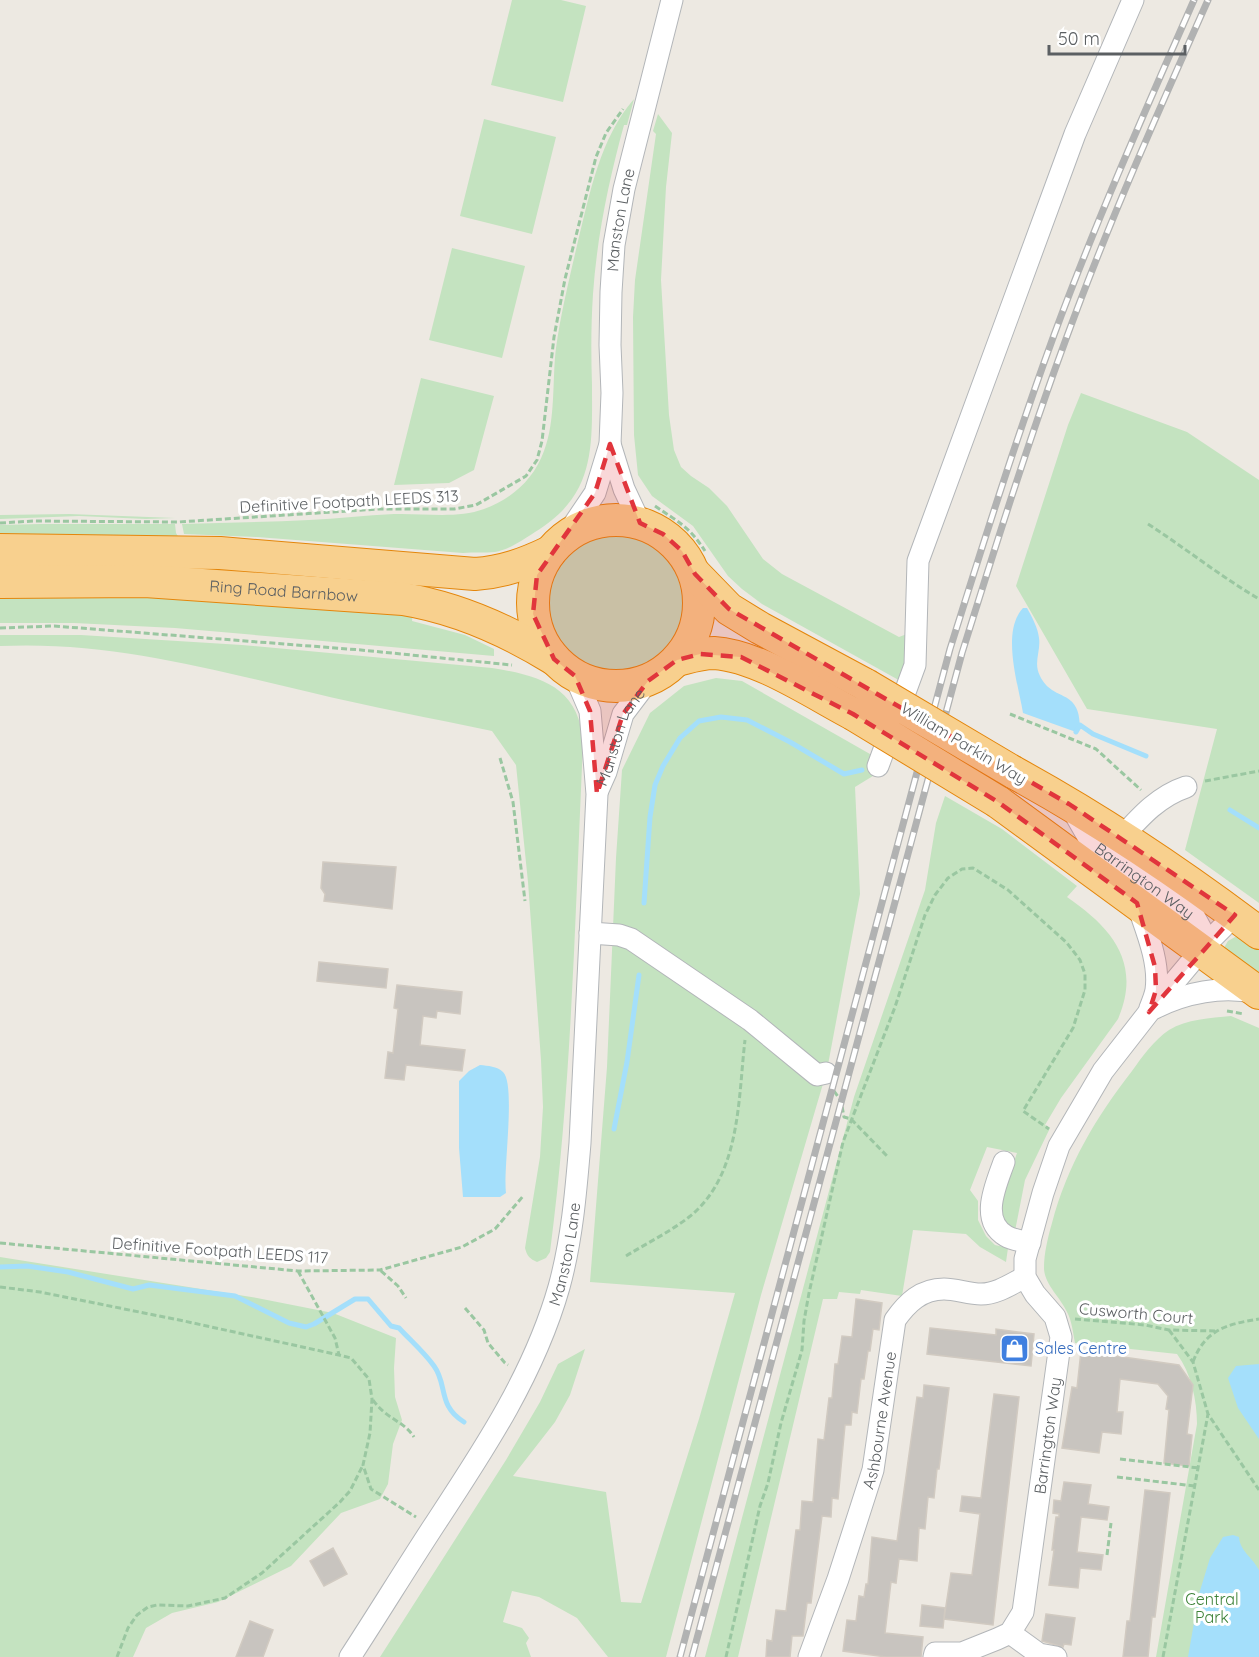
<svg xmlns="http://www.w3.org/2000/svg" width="1259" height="1657" viewBox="0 0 1259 1657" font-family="Quicksand,sans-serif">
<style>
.green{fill:#c4e3c0}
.water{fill:#a4dffb}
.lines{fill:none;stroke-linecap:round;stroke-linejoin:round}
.stream{stroke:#a4dffb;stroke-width:5}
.building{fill:#c8c4bf;stroke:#d1cac1;stroke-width:1.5}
.minor-casing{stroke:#b3b6b9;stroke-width:23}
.highway-casing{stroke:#e4860b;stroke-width:34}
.path{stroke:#9ac7a1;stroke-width:3;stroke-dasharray:6 3;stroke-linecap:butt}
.minor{stroke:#fff;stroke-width:21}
.highway{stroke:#f8d08e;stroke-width:32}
.rail-casing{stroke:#b1b2b2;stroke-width:7}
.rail{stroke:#fff;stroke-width:4.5;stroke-dasharray:14;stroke-linecap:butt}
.highway-bridge-casing{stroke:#e4860b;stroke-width:34;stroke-linecap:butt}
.highway-bridge{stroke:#f8d08e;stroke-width:32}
.marked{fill:#e1353c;fill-opacity:0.2;stroke:#e1353c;stroke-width:4.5;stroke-dasharray:12 8;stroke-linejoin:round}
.labels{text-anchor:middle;stroke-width:6;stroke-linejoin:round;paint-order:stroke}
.street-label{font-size:16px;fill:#5b5f62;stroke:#fff}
.shop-label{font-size:16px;fill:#366cbe;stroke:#fff;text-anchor:start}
.park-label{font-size:16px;fill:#3e8339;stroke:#fff}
</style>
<rect width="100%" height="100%" fill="#ede9e2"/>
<path class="green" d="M512 0H561L586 6 563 102 491 85Z
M634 99 627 125H624C609 180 597 236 593 294 591 324 591 354 592 385 592 447 596 495 535 532 524 539 509 550 495 552 485 553 474 552 463 553L257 537 184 534 182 524C224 523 266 522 309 520 337 519 366 515 394 514 423 513 457 519 484 509 512 499 534 479 544 451 556 420 552 380 556 348 561 312 570 276 578 241 590 193 600 138 634 99Z
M658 114 672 133 666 187 661 280 669 415 674 450 681 467 691 476 709 488 727 506 763 559 782 574 899 637 920 629 913 688 762 604 742 589 728 576 693 526 652 496 638 475 634 435 633 317 635 280 656 134 653 131Z
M484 119 556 137 532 234 460 216Z
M452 248 525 266 502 358 429 340Z
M421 378 494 396 474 470 449 483 394 485Z
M1081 393 1187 432 1259 480V903L1185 850 1217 729 1087 709 1016 586 1068 425Z
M69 514 175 518 146 519 79 516 0 519V515Z
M40 524H175L176 533 179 538 0 541V525Z
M545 603a71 71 0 1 1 142 0a71 71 0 1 1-142 0Z
M0 594H136L413 612 412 621 465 635 494 649V656L175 628 74 623H0Z
M0 635H81L242 645 492 668C541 676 580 687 583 744 575 914 572 1084 550 1252L546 1258 537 1262C530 1259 527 1256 525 1248L540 1157 543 1107 541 1060 528 882 516 765 492 731C431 718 370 707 309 692 207 668 107 641 0 646Z
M716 678 742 681 884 762 881 771 855 787 860 894 827 1070 761 1295 666 1657H608L577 1618 539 1597 512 1591 503 1622 522 1628 529 1638 526 1643 531 1657H380L506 1460 540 1402 558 1364 585 1349 570 1395 555 1422 513 1476 606 1492 621 1602 641 1603 699 1419 735 1293 590 1282 607 1067 616 858 622 770 650 713 684 686Z
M945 796 1002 829 1077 886 1067 897C1112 928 1142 963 1118 1019L1061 1098 1045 1125 1050 1128 1025 1180 1015 1231 999 1217 1000 1202 1017 1153 987 1147 970 1190 978 1201V1220L986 1236 995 1245 1008 1248 1006 1262 980 1247 966 1234 913 1230 902 1296 861 1290 860 1294 839 1292 837 1299H823L738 1657H705L854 1097 925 890 936 823Z
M1235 937 1247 938 1259 949V976L1222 951 1228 941Z
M1231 1016 1259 1028V1657H1156L1197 1424C1197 1400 1191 1373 1177 1354L1075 1343C1073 1333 1072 1321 1067 1312 1061 1298 1044 1284 1044 1268 1044 1253 1048 1237 1052 1223 1067 1166 1096 1117 1132 1071 1142 1057 1154 1040 1169 1030 1187 1019 1210 1018 1231 1016Z
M0 1257 257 1298 333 1313 396 1338 394 1368 395 1397 402 1420 393 1444 388 1484 380 1499 341 1513 291 1566 218 1602 172 1613 146 1628 133 1657H0Z"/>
<path class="water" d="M1023 608H1027C1032 617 1038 628 1039 638 1041 651 1033 663 1040 676 1053 703 1080 687 1080 728L1076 732 1023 713C1018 683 1001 632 1023 608Z
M480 1065C488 1066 497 1066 503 1072 516 1084 503 1170 506 1193L500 1197H463L459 1148V1081L469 1071Z
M1259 1364V1439L1238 1408 1228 1378 1236 1366Z
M1233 1535 1239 1537C1240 1551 1252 1557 1259 1570V1657H1188L1199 1594 1210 1558 1223 1537Z"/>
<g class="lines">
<path class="stream" d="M1076 732 1080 725 1093 734 1146 756
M1230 810 1259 828
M644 903 650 817 655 785 663 766 680 738 699 721 721 717 747 720 790 742 844 774 862 770
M614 1129 627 1062 639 975
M0 1267 27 1266 68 1272 133 1289 149 1285 235 1296 289 1323 306 1327 314 1324 355 1299H368L391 1326 399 1328C410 1340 424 1352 434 1366 448 1385 437 1405 464 1422"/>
</g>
<path class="building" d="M323 862 396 867 392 909 324 901 325 894 321 888Z
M319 962 388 969 386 988 317 981Z
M397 985 462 992 460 1014 437 1011 436 1018 423 1016 420 1045 465 1050 462 1071 406 1065 404 1080 385 1078 388 1052 393 1053 398 1009 394 1008Z
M856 1299 882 1303 879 1330 873 1329 870 1351H868L864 1379H861L857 1413 852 1412 851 1425H845L838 1499 832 1498 831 1517 822 1516 811 1603H807L803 1636H792L790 1657H766L767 1640 772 1641 776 1610 786 1611 796 1530H800L802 1501 813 1502 818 1439 824 1440 829 1398H832L835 1364H838L842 1336 852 1337Z
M930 1328 996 1335V1329L1034 1334 1031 1366 927 1354Z
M1081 1351 1179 1365 1193 1385 1187 1434 1192 1435 1189 1466 1164 1463 1169 1410 1166 1409 1168 1396 1158 1384 1120 1379 1117 1412H1123L1121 1434 1102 1432 1099 1453 1062 1448 1072 1387 1077 1388Z
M924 1385 949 1388 939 1469H937L934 1498 928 1497 925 1529 919 1528 917 1561 899 1559 896 1583 891 1582 885 1633 923 1637 921 1657H886L843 1651 847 1620 856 1621 859 1596 864 1597 866 1584H868L872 1537 897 1541 917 1397 923 1398Z
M994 1394 1019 1397 993 1625 944 1619 951 1573 972 1575 980 1514 960 1511 962 1496 981 1498Z
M1064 1482 1091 1485 1088 1504 1109 1507 1107 1520 1081 1517 1077 1552 1103 1555 1101 1570 1080 1568 1078 1588 1049 1585 1054 1550H1052L1054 1533 1056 1517H1059V1514L1053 1513 1054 1500 1061 1501Z
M1145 1490 1170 1493 1155 1617H1152L1148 1657H1123L1127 1621H1130Z
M333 1548 347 1574 324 1586 310 1561Z
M922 1605 945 1608 943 1628 920 1626Z
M1046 1614 1075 1618 1071 1645 1064 1644 1063 1647 1042 1641Z
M250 1621 273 1630 263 1657H236Z"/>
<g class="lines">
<defs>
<g id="minor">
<path d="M610 444 624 489 640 523"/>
<path id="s1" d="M566 536 595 493 610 444 612 393 610 345 611 292 614 245 624 189 672 0"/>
<path d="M878 766 915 665 918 561 1075 134 1133 0"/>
<path id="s2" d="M598 790 606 772 623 714 648 681"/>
<path id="s3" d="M1072 809 1091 842 1194 916 1208 942"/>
<path d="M1122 837C1141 816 1159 796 1186 787"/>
<path d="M1137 903C1146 930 1160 962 1156 990 1155 996 1152 1003 1150 1008"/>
<path d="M590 933 619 935 631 939 750 1020 817 1075 826 1073"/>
<path d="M1155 1008C1184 993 1223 985 1256 993"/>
<path d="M1004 1162C996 1185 979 1220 1006 1236 1013 1240 1022 1241 1030 1243"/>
<path d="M1010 1633 1039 1654 1056 1657"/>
<path id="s4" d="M350 1657C378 1614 405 1570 433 1527 483 1451 534 1375 559 1287 572 1240 576 1191 580 1143L597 794 590 711 575 676"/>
<path id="s5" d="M809 1657 838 1579 873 1470 895 1320C907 1303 921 1289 944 1289 956 1289 969 1294 981 1294 997 1294 1011 1284 1025 1277"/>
<path id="s6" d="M934 1657 935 1653H962L997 1639 1010 1633 1023 1612 1061 1337 1055 1317 1035 1294 1025 1277V1259L1043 1193 1059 1146 1103 1071 1149 1012 1208 942 1235 915"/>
</g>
<g id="highway">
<circle cx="616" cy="603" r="83"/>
<path d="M0 550 220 553 475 574C503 572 525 564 550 552"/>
<path d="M695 574 729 609 760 628 866 685"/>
<path id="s7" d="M0 582 145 581 403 599C458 608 507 630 554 659"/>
<path d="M677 660C689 657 701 653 714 653 759 656 813 693 853 714"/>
<path d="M1013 772C1099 819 1181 874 1259 933"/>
<path d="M998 802 1259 993"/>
</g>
</defs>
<use href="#minor" class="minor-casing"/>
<use href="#highway" class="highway-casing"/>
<path class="path" d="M655 506C678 522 689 526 705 551
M0 523 34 521 178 522 379 509H454L476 505 526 476 537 460 542 441 554 337 565 279 596 157 606 133 623 109
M1148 524C1185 548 1220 576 1259 599
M0 628 54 626 361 650 512 665
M1010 714 1096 749 1141 790
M500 758 513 802 525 901
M1205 781 1259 771
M1227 1011 1244 1014
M834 1091 841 1101 844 1117 851 1119 888 1157
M0 1243 298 1271 380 1270 462 1247 495 1229 524 1195
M626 1256C647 1243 670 1232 689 1217 741 1176 738 1099 745 1040
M298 1271 335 1338 339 1355 351 1358 369 1379 372 1399 370 1433 363 1465 371 1489 416 1517
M381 1271 398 1286 406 1298
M0 1287 40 1292 184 1321 339 1355
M465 1308 484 1330 488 1343 505 1363 508 1365
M1075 1319 1145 1325 1169 1330 1215 1331
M1169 1330 1193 1362 1208 1414 1259 1490
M1193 1362C1205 1329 1228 1324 1259 1319
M373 1400C386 1419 404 1421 414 1437
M1120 1459 1199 1468
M1117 1477 1195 1486
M1107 1555 1111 1523
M117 1657 128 1628 137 1615 148 1607 157 1605 188 1606 225 1598 262 1573 340 1502 350 1491 363 1465
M726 1657 760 1506 768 1483 781 1423 802 1350 804 1321 809 1293 843 1142 895 1007 925 915 935 895 948 878 962 869 973 868 1008 890 1067 943 1080 960 1085 974V990L1073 1028 1023 1111 1049 1129
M1163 1657 1208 1414"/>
<use href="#minor" class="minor"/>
<use href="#highway" class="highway"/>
<defs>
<path id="rail" d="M680 1657 950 649C983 544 1016 439 1054 335 1096 221 1145 111 1194 0
M692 1657 962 653C995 548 1028 442 1066 339 1108 224 1158 112 1208 0"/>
</defs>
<use href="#rail" class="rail-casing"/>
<use href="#rail" class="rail"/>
<defs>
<path id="highway-bridge" d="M866 685 1013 772
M853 714 998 802"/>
</defs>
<use href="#highway-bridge" class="highway-bridge-casing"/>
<use href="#highway-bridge" class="highway-bridge"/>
</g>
<path class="marked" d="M610 444 640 523 663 534 682 551 695 574 729 609 1069 804 1235 915 1149 1012 1156 990 1155 967 1137 903 998 802 853 714 741 657 700 654 677 660 648 681 623 714 597 794 590 711 575 676 554 659 533 614 537 575 595 493Z"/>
<defs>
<symbol id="shop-square" viewBox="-11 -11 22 22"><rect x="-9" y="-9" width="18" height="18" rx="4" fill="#3f7fe0" stroke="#fff"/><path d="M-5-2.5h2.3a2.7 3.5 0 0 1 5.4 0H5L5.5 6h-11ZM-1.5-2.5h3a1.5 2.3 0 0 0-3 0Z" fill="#fff"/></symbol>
</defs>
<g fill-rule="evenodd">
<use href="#shop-square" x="998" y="1332" width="33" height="33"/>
</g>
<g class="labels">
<g class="street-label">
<text dy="6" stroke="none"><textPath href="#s1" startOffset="328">Manston Lane</textPath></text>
<text transform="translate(349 501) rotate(-3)" y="6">Definitive Footpath LEEDS 313</text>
<text dy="6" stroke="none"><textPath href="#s7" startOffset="284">Ring Road Barnbow</textPath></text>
<text dy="6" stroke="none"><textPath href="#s2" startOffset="58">Manston Lane</textPath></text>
<text transform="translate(964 743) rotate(31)" y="6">William Parkin Way</text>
<text dy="6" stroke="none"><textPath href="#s3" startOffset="104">Barrington Way</textPath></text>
<text transform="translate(220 1250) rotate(4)" y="6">Definitive Footpath LEEDS 117</text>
<text dy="6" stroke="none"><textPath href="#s4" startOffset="460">Manston Lane</textPath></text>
<text transform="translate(1136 1313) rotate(5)" y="6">Cusworth Court</text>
<text dy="6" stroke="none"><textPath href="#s5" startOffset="248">Ashbourne Avenue</textPath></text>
<text dy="6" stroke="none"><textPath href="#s6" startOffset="286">Barrington Way</textPath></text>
</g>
<g class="shop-label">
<text x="1035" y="1354">Sales Centre</text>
</g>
<g class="park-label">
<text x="1212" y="1605">Central<tspan x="1212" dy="18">Park</tspan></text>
</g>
</g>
<path d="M1049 45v9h136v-9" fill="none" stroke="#5b5f62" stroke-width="3"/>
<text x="1058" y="45" font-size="18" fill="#5b5f62" stroke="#ffffff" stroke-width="4.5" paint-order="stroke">50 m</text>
</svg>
